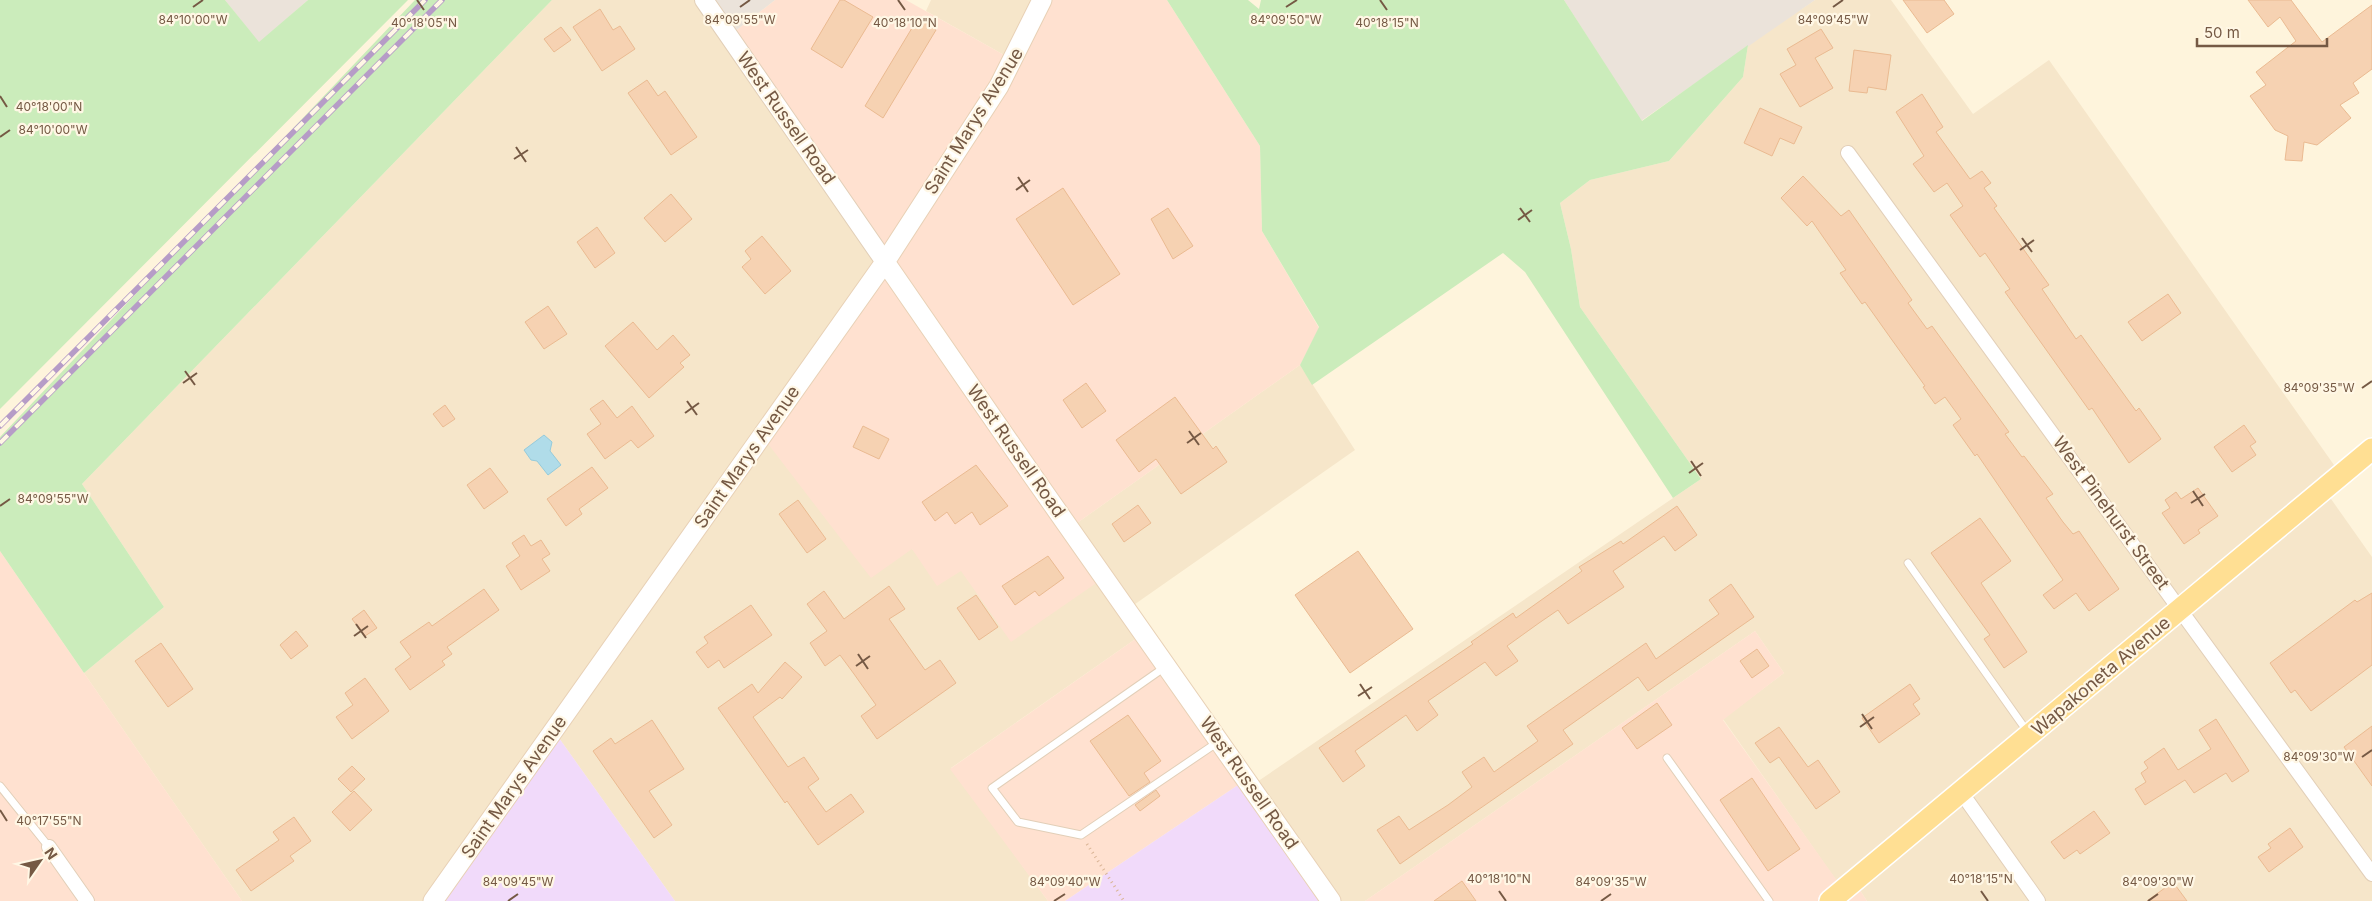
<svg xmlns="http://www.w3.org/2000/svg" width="2372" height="901" viewBox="0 0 2372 901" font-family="Inter,sans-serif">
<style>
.residential{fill:#f6e6ca}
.commercial{fill:#ffe1d0}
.industrial{fill:#ebe3da}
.education{fill:#f1dafa}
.green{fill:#cbecbb}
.water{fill:#b0dce9;stroke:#95cbdb}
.building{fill:#f6d2b2;stroke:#eaba91}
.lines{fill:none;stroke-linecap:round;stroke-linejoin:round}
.service-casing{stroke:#e2cfb8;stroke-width:9}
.minor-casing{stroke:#e2cfb8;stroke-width:16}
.tertiary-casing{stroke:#e2cfb8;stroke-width:20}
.secondary-casing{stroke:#e8d1b6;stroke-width:21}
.primary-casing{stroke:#fff;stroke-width:24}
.path{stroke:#dab596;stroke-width:3;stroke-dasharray:1 4;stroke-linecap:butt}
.service{stroke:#fff;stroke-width:7}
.minor{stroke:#fff;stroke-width:14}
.tertiary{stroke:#fff;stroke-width:18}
.secondary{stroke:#fff;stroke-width:19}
.primary{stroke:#ffdf93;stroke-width:21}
.rail-casing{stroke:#b69cc7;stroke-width:5.5}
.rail{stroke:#fff7e5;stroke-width:4;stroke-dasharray:11;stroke-linecap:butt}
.ticks{fill:none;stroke:#755944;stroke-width:2}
.labels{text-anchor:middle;stroke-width:4.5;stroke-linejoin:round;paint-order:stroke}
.street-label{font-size:18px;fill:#755944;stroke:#fff7e5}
.ticks-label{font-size:12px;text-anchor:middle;fill:#755944;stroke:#fff7e5;stroke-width:4.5;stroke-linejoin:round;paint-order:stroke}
</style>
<rect width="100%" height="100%" fill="#fef4dc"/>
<path class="residential" d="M552 0H704L885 262 912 549 961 570 1070 528 1300 365 1355 450 1128 609 1144 633 951 768 1048 901H675L554 731 433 901H242L84 673 164 607 82 484Z
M931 0H1042L1013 60 926 11Z
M1815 0H1891L1973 114 2049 60 2341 475 2324 489 2372 557V901H1867L1854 881 1843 890 1723 719 1784 673 1755 631 1365 901H1331L1251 786 1701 479 1580 307 1571 249 1560 203 1590 180 1669 161 1743 77 1748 45Z"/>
<path class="commercial" d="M775 0H906L1013 60 1042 0H1167L1260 146 1262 231 1319 328 1300 365 1070 528 1105 577 1011 642 961 571 937 586 912 549 871 578 762 436 885 262 729 36Z
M0 551 84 673 242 901H0Z
M1755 631 1784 673 1723 720 1843 889 1854 881 1867 901H1365Z
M1144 633 1247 779 1065 901H1048L950 769Z"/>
<path class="industrial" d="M225 0H308L259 43Z
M704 0H775L729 36Z
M1564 0H1815L1641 121Z"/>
<path class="education" d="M554 731 675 901H434Z
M1247 779 1331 901H1065Z"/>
<path class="green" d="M0 0H225L259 42 308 0H408L0 409Z
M415 0H552L82 484 164 607 84 673 0 551V437Z
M1167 0H1248L1259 9 1261 0H1564L1642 121 1748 45 1743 77 1669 161 1590 180 1560 203 1571 249 1580 307 1701 479 1673 498 1525 272 1503 253 1312 385 1300 365 1319 327 1262 231 1260 146Z"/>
<path class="water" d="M544 435 552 442 550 451 561 465 548 475 537 461 531 460 524 450Z"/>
<path class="building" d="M840 0H844L873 17 842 68 811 49Z
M1903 0H1944L1954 14 1927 33Z
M2248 0H2291L2322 42 2372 5V69L2353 83 2359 93 2340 105 2351 118 2317 145 2304 142 2302 161 2285 160 2288 136 2275 130 2250 96 2266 85 2256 72 2296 41 2280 17 2268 27Z
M600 9 613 30 620 26 635 49 602 71 573 27Z
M918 18 936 30 883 118 865 106Z
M561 27 571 40 554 52 544 39Z
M1821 29 1833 48 1815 58 1833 88 1800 107 1780 74 1796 65 1787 49Z
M1854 50 1891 55 1886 90 1868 87 1867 93 1849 91Z
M647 80 658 96 665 91 697 137 671 155 628 93Z
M1922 94 1943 127 1936 132 1970 179 1982 171 1991 183 1984 188 1997 206 1994 208 2049 285 2042 289 2076 339 2081 335 2136 411 2139 408 2161 439 2129 463 2092 408 2089 410 2005 292 2010 289 1985 253 1980 257 1950 215 1963 206 1947 183 1934 192 1913 164 1924 156 1896 112Z
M1760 108 1802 127 1794 144 1780 138 1772 156 1744 143Z
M1803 176 1841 216 1849 210 1912 300 1908 303 1927 329 1932 326 2009 432 2005 434 2022 457 2024 456 2053 494 2046 498 2063 522 2073 534 2079 531 2119 589 2089 611 2076 593 2054 609 2043 595 2063 580 1977 454 1975 456 1953 425 1961 419 1945 397 1935 404 1923 387 1925 386 1892 340 1865 302 1862 304 1840 273 1846 270 1812 221 1807 226 1781 198Z
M1063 188 1120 274 1073 305 1016 219Z
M671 194 692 219 665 242 644 218Z
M1168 208 1193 246 1173 259 1151 219Z
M597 227 615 253 595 268 577 242Z
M762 236 791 271 765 294 742 267 751 259 745 251Z
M2168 294 2181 313 2142 341 2128 322Z
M548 306 567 334 544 349 525 322Z
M633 322 657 350 673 335 690 355 680 363 684 367 649 398 605 346Z
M1086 383 1106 411 1082 428 1063 400Z
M1175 397 1213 449 1216 446 1227 462 1181 494 1156 459 1139 472 1116 440Z
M603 400 617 418 632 406 654 436 638 448 631 440 605 459 587 434 601 424 590 409Z
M445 405 455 419 443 427 433 414Z
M2244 425 2256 442 2250 446 2256 455 2232 472 2214 447Z
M863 426 889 439 879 459 853 447Z
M976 465 1008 506 980 525 972 512 955 524 947 512 935 521 922 502Z
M592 467 608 488 579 509 582 514 566 526 547 499Z
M490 468 508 492 484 509 467 485Z
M2198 488 2218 516 2198 530 2200 533 2184 544 2162 513 2170 508 2165 500 2176 492 2181 499Z
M798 500 826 539 807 553 779 514Z
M1138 505 1151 523 1124 542 1112 524Z
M1677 506 1697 535 1675 551 1664 536 1613 571 1624 587 1568 624 1558 610 1539 623 1507 646 1518 661 1496 676 1485 662 1428 701 1438 715 1417 731 1406 715 1355 751 1365 766 1343 782 1319 748 1473 644 1471 642 1513 613 1516 618 1582 571 1579 567 1621 541 1623 544Z
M1980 518 2011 561 1981 583 2027 652 2004 668 1984 639 1990 635 1931 553Z
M524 535 531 546 541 540 550 554 542 559 550 571 521 590 506 566 520 556 512 543Z
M1358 551 1413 629 1350 673 1295 595Z
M1048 556 1064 578 1039 596 1035 591 1015 605 1002 586Z
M1731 584 1754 617 1648 691 1638 677 1563 730 1573 744 1400 864 1377 830 1399 816 1409 830 1448 805 1472 787 1462 772 1484 757 1494 772 1538 741 1527 726 1616 664 1646 643 1656 659 1719 614 1709 600Z
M889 586 905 609 889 619 925 670 940 660 956 683 877 739 861 716 876 705 854 674 840 655 825 666 810 643 827 631 807 604 824 591 844 619Z
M484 589 499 610 447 647 452 654 442 661 445 665 410 690 395 669 411 657 400 642 429 622 432 626Z
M2372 593V665L2311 711 2295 690 2291 693 2270 663 2355 600 2357 602Z
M976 595 998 627 979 640 957 608Z
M751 605 772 635 724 668 719 660 708 668 696 652 708 643 704 637Z
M364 610 377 628 365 636 352 619Z
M296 631 308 646 291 659 280 645Z
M161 643 193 689 168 707 135 661Z
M1757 649 1769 666 1752 678 1740 661Z
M785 662 802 677 782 699 780 697 753 717 788 767 804 757 819 779 808 787 826 812 851 794 864 812 818 845 787 801 785 803 718 708 752 684 758 693Z
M365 678 389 711 352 739 336 717 353 705 345 693Z
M1910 684 1920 699 1913 704 1920 714 1879 743 1862 718Z
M1657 703 1672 725 1637 749 1622 728Z
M1128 715 1161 761 1144 773 1150 782 1129 796 1090 741Z
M2216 719 2249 771 2232 782 2226 773 2194 793 2185 780 2145 805 2135 789 2146 782 2141 773 2148 768 2144 762 2164 748 2178 770 2211 749 2199 730Z
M652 720 684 769 649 791 672 825 654 838 593 751 611 738 615 744Z
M2372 726V786L2344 747Z
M1779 727 1808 767 1818 760 1840 792 1816 809 1779 757 1770 763 1755 743Z
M352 766 365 779 351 792 338 779Z
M1752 778 1800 849 1768 871 1720 800Z
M1156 790 1160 796 1140 811 1135 805Z
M354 791 372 810 350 831 332 812Z
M2094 811 2110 833 2080 854 2077 850 2064 859 2051 842Z
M294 817 311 841 290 856 294 861 251 891 236 870 279 840 273 832Z
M2290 828 2303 847 2269 872 2258 857 2271 848 2268 844Z
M1462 881 1476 901H1434Z
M2173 882 2187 901H2147Z"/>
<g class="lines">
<defs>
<path id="service" d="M1908 563 2029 734
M1165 667 992 788 1018 822 1081 835 1218 742
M1667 758 1769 901
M0 786 49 847"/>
<path id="minor" d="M1848 153 2372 874
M1961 792 2038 901
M49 847 87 901"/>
<path id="tertiary" d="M704 0 885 262"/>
<path id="secondary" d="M885 262 1032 475 1331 901
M433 901 885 262 999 86 1042 0"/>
<path id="primary" d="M1830 901 2372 449"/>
</defs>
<use href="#service" class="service-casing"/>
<use href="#minor" class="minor-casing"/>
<use href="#tertiary" class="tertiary-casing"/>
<use href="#secondary" class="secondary-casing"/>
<use href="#primary" class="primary-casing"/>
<path class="path" d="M1087 844 1124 901"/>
<use href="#service" class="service"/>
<use href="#minor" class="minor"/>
<use href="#tertiary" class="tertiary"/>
<use href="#secondary" class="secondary"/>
<use href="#primary" class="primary"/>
<defs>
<path id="rail" d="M0 426 425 0
M0 443 442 0"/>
</defs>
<use href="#rail" class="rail-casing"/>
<use href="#rail" class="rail"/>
</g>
<path class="ticks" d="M417 0 424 10M898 0 905 10M1380 0 1387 10M193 7 203 0M740 7 750 0M1286 7 1297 0M1833 7 1843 0M0 96 7 107M0 137 10 130M516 147 526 162M514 159 528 150M1018 177 1028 192M1016 190 1030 180M1520 208 1530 222M1518 220 1532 210M2022 238 2032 252M2020 250 2034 240M185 371 195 385M183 383 197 373M2362 388 2372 381M687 401 697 415M685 413 699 403M1189 431 1199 445M1187 443 1201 433M1691 461 1701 476M1689 473 1703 463M2193 491 2203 506M2191 503 2205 494M0 506 10 499M356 624 366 638M354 636 368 626M858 654 868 669M856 666 870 656M1360 684 1370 699M1358 696 1372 687M1862 714 1872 729M1860 727 1874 717M2362 757 2372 750M0 810 7 821M1499 891 1506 901M1981 891 1988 901M508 901 518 894M1054 901 1065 894M1601 901 1611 894M2148 901 2158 894"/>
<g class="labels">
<g class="street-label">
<text transform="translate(786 118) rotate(55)" y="6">West Russell Road</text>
<text transform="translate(974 121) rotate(-58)" y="6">Saint Marys Avenue</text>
<text transform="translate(1016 451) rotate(55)" y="6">West Russell Road</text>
<text transform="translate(747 457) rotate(-55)" y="6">Saint Marys Avenue</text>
<text transform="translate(2111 513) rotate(54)" y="6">West Pinehurst Street</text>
<text transform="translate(2101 676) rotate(-40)" y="6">Wapakoneta Avenue</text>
<text transform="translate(1249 783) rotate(55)" y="6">West Russell Road</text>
<text transform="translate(514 787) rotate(-55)" y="6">Saint Marys Avenue</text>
</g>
</g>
<g class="ticks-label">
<text x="193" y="24">84°10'00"W</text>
<text x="740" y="24">84°09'55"W</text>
<text x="1286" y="24">84°09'50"W</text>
<text x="1833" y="24">84°09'45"W</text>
<text x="424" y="27">40°18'05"N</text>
<text x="905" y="27">40°18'10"N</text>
<text x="1387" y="27">40°18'15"N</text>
<text x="49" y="111">40°18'00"N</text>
<text x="53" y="134">84°10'00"W</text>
<text x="2319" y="392">84°09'35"W</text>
<text x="53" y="503">84°09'55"W</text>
<text x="2319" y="761">84°09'30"W</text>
<text x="49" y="825">40°17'55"N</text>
<text x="1499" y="883">40°18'10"N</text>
<text x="1981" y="883">40°18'15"N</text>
<text x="518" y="886">84°09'45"W</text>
<text x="1065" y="886">84°09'40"W</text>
<text x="1611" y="886">84°09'35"W</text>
<text x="2158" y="886">84°09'30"W</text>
</g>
<g transform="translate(40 861) rotate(56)" stroke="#fff7e5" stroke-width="4" paint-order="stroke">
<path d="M0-4L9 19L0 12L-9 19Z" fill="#755944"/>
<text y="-8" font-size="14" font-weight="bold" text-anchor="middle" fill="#755944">N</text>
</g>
<path d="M2197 38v8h130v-8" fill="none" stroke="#755944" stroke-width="2.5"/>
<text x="2204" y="38" font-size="15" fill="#755944" stroke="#fff7e5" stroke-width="4" paint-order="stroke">50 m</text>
</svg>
